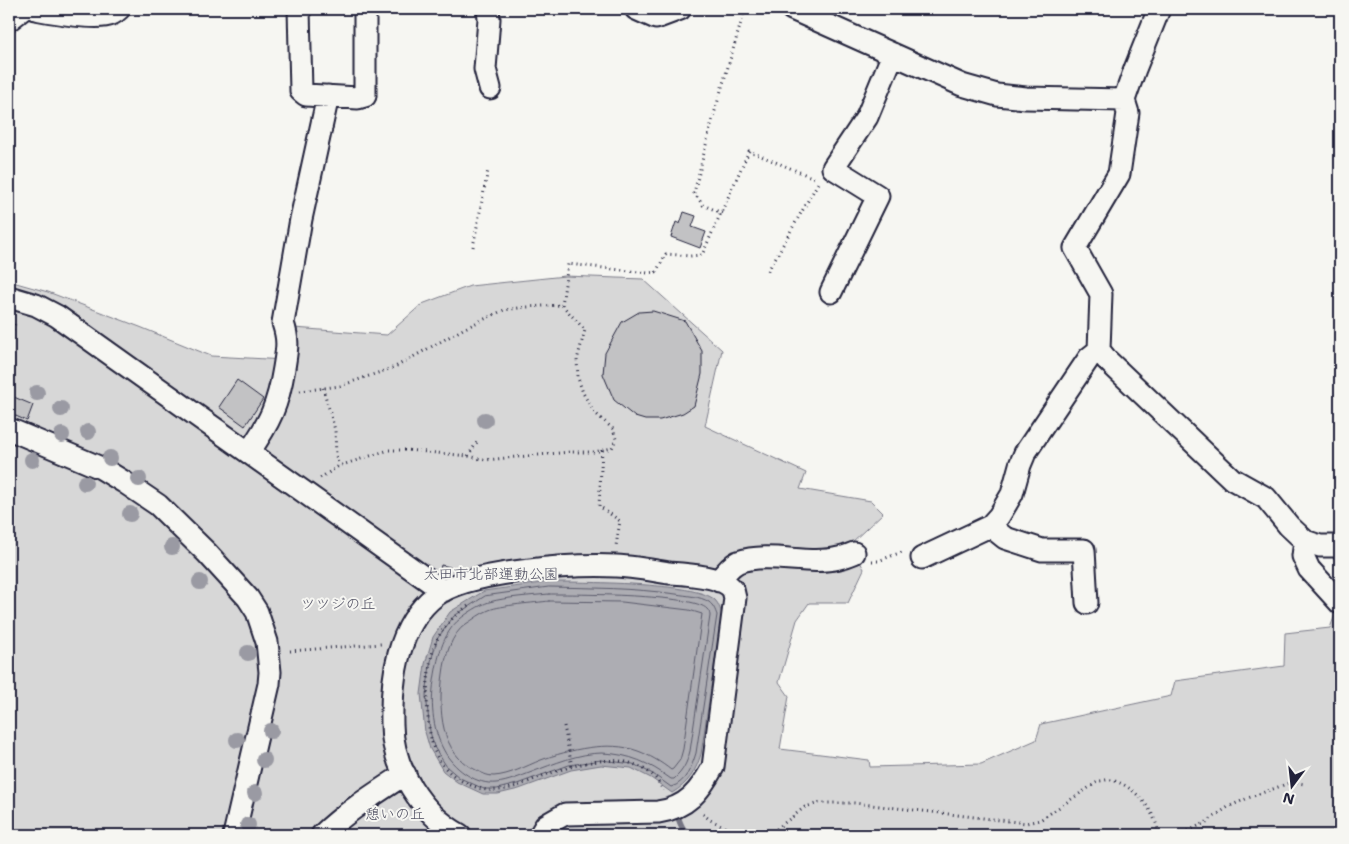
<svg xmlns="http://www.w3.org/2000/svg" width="1349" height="844" viewBox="0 0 1349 844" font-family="'Shantell Sans','Klee One',sans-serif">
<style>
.green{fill:#d7d7d7;stroke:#7c7c89}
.water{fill:#adadb3;stroke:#757583}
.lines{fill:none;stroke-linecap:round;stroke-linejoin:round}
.shore{stroke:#5a5a6b;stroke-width:1}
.stream{stroke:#757583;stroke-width:6}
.building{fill:#c2c2c4;stroke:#22223b}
.minor-casing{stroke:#22223b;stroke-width:25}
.path{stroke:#22223b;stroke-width:3;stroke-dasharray:1 4;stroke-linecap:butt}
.minor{stroke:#f6f6f2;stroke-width:21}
.tree{fill:#9a9aa3}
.labels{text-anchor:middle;stroke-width:4;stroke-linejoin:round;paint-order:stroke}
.park-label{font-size:15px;fill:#4f4f62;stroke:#f6f6f2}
</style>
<rect width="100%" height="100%" fill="#f6f6f2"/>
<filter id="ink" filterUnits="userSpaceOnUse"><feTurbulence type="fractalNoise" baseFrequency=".02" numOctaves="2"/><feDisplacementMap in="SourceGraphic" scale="10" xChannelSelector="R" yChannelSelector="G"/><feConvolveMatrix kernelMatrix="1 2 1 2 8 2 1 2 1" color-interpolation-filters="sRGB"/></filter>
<g filter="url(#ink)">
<path class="green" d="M565 276 643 279 722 350 705 426 806 473 800 489 871 501 883 513 850 544 864 569 848 603H809L797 620 779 682 789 696 780 749 869 760 870 767 981 764 1036 740 1041 724 1171 696 1175 681 1284 666 1285 633 1330 628 1338 607 1340 609V835H9V281L48 292 140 327 211 356 285 360 294 328 387 335 422 304 470 286Z"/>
<path class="water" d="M548 582C578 582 697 582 715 600 719 604 720 609 722 614L701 754C696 771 688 784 672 793L651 778 631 768 601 765 571 770 519 789 498 794H483L457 782 443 771 430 749 425 732 421 694 425 664 433 637 450 612 484 591Z"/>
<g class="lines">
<path class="shore" d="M549 587C593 588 632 588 676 594 687 596 700 596 709 602 714 606 715 610 717 615L696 753C692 766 686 783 671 787L653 774 633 764 601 760 569 765 517 784 497 789H484L460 778 447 767 434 747 430 731 426 695 430 665 437 639 454 616 485 596Z
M549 594C574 594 694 594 707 609 709 611 710 613 710 616L690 751C687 763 683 771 674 779H671C649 763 630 754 602 753 579 753 553 764 532 772 521 776 508 782 496 783 477 785 456 770 446 754 433 733 430 705 434 681 437 661 442 633 460 619 467 613 480 605 489 602 508 597 530 596 549 594Z
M549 601 622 602 689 610 702 614 683 749 680 760 673 769 671 770C661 762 649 755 638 751 609 740 568 750 541 760 526 766 510 775 494 776 487 776 482 773 476 770 440 754 438 709 443 674 445 657 451 634 466 624 474 619 481 613 489 610 501 605 535 603 549 601Z"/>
<path class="stream" d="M676 812C681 824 681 832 694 835"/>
</g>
<path class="building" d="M684 212 696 216 692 227 706 232 700 248 671 237 676 222 680 224Z
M653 311 685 321 702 351V374L694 406 683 413 660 420H645L635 417 614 400 603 374 605 353 622 322 639 312Z
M237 380 263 399 245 426 219 407Z
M9 395 33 405 27 421 9 413Z
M441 565 450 567 448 576 439 574Z"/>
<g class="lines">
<defs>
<path id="minor" d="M35 9C52 12 88 19 105 16 111 15 115 13 119 9
M299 9 301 91 306 95 358 98 365 96V9
M488 9 489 19 485 69 490 88
M636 9 656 18 680 9
M792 9 962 85 997 95 1026 98 1124 100
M1159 9 1135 69 1124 100 1128 113 1119 174 1075 248 1101 294 1099 350 1107 360 1232 479 1266 498 1289 526 1305 541 1320 546H1340
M9 20 23 9
M831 292 878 196 833 168 867 117 893 54
M9 297 36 305 57 316 443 591
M9 429 101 468 124 482 158 505 207 553 248 598 257 612 267 642 270 672 269 684 234 835
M249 452C270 422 278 405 284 368 287 349 289 341 283 323L301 219 328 96
M990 526 1005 538 1042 550H1084L1087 603
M1305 541 1303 556 1309 569 1340 603
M922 558 990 526 999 516 1012 494 1020 465 1025 453 1089 358 1099 350
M719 581C724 574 730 566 738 562 771 551 806 566 839 558 844 557 849 555 854 553
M322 835C347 811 376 793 405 774
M460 835C422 814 392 768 392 724 391 679 397 626 435 596 467 571 575 564 616 566 634 567 651 570 669 573 684 574 724 576 733 590 734 593 734 595 735 598L713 767C700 791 687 808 658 812L565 814 546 825 540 835"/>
</defs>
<use href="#minor" class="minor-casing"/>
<path class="path" d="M722 213 703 205 694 193 712 121 745 9
M473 247 488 170
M768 271 818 183
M562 305 568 264 648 273 656 272 666 254 690 256 702 255 749 151 814 178
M9 339 16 321
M323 388 335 430 336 456 339 466
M300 391 340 386 395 367 465 328 504 310 526 307 562 305 585 330 577 360 578 378 583 393 594 412 613 429 616 439 612 448 594 452H570L485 460 468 456 407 450H389L339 466 320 478
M602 450 599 506 620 521 616 546
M468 456 477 442
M872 561H878L902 552
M468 606C458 612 445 625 439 636 424 661 423 733 438 758 446 772 460 782 476 787 501 797 525 782 548 774 577 764 616 752 644 769 653 774 659 781 663 791
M290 651 381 644
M564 726 572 767
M703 814 710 820 735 831 755 834H770L805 807 819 803H854L1026 823 1040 820 1099 781C1103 781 1107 779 1111 780 1135 785 1156 812 1159 835
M1179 835 1205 823 1228 807 1248 798 1292 782 1304 784"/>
<use href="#minor" class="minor"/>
</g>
<g class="tree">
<circle cx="37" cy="393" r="8"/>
<circle cx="61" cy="409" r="8"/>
<circle cx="485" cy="420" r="8"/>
<circle cx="88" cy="432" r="8"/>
<circle cx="62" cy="435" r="8"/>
<circle cx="110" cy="458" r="8"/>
<circle cx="32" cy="460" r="8"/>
<circle cx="139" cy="479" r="8"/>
<circle cx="85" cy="483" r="8"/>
<circle cx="130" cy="514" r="8"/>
<circle cx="172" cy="547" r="8"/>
<circle cx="200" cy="582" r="8"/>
<circle cx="248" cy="653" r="8"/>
<circle cx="271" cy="731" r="8"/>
<circle cx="237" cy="740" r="8"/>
<circle cx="264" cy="760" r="8"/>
<circle cx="255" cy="793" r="8"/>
<circle cx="248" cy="825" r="8"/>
</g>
</g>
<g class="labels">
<g class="park-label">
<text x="491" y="579">太田市北部運動公園</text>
<text x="338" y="609">ツツジの丘</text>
<text x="395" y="819">憩いの丘</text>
</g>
</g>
<rect width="1349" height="844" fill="none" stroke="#f6f6f2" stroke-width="30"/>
<rect x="15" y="15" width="1319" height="814" fill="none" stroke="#22223b" stroke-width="2" filter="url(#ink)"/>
<g transform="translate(1292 786) rotate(195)" stroke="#f6f6f2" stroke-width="4" paint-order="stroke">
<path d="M0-4L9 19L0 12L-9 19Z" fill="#22223b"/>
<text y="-8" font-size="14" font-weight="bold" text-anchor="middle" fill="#22223b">N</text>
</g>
</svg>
